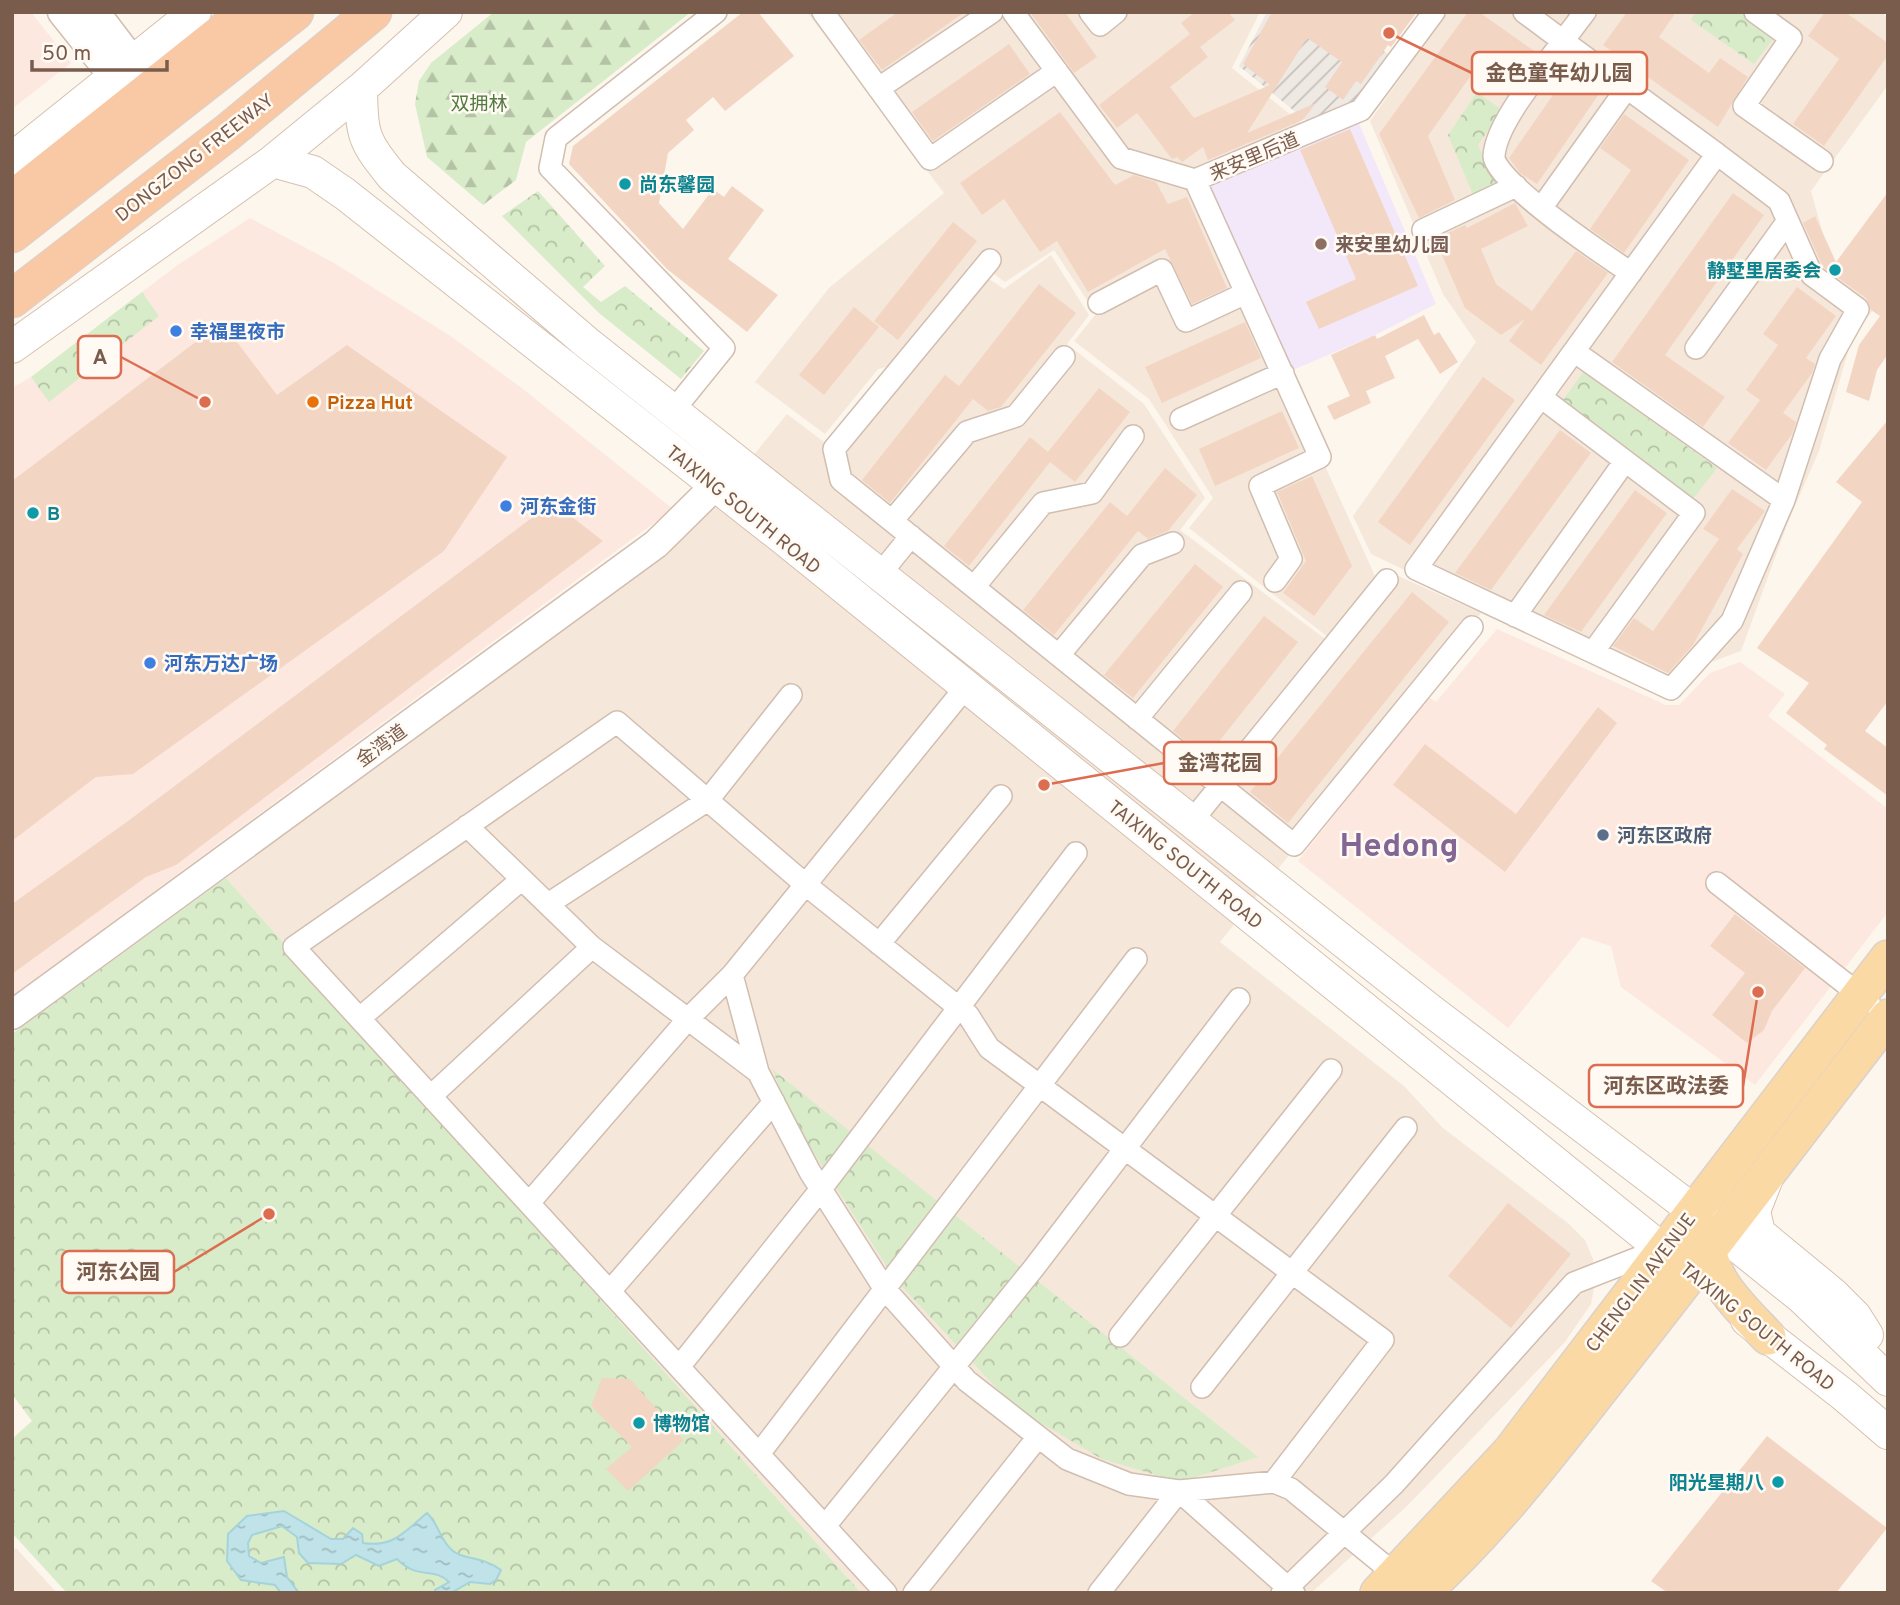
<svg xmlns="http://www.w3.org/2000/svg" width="1900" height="1605" viewBox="0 0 1900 1605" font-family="Overpass,'Noto Sans SC',sans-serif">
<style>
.residential{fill:#f5e8da}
.commercial{fill:#fde8e0}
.industrial{fill:url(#industrial-furrows)}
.education{fill:#f3e8fa}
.forest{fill:url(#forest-firs)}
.park{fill:url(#park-crowns)}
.water{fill:url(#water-ripples);stroke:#a5d3da;stroke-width:2}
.building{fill:#f3d5c3}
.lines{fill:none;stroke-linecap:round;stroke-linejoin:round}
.minor-casing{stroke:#d1beb0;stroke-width:24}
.tertiary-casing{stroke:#d1beb0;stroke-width:31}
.secondary-casing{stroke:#d6c0b0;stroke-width:34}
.primary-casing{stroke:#dad1cd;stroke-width:38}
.trunk-casing{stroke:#dad1cd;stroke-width:39}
.minor{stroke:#fff;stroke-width:21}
.tertiary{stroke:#fff;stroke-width:28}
.secondary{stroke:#fff;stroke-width:32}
.primary{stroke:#fbd9a5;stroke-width:35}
.trunk{stroke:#f9c8a4;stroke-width:37}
.culture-dot{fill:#0f9aa8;stroke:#fffaf3;stroke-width:2.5}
.education-dot{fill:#8d6e63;stroke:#fffaf3;stroke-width:2.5}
.shop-dot{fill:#3f7fe0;stroke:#fffaf3;stroke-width:2.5}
.food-dot{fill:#e8710a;stroke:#fffaf3;stroke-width:2.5}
.service-dot{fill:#5c6f8a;stroke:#fffaf3;stroke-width:2.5}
.labels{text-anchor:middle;stroke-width:5;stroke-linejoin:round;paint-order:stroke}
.park-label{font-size:19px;fill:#537a41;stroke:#fffaf3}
.street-label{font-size:19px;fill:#7a5c4d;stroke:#fffaf3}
.culture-label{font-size:19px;font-weight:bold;fill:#0d838f;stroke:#fffaf3;text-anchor:start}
.education-label{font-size:19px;font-weight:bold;fill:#785e54;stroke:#fffaf3;text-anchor:start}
.shop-label{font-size:19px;font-weight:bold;fill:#366cbe;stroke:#fffaf3;text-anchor:start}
.food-label{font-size:19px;font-weight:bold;fill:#c56008;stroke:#fffaf3;text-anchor:start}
.service-label{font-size:19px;font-weight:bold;fill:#4e5e75;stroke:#fffaf3;text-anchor:start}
.town-label{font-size:33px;font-weight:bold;fill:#846695;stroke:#fffaf3}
.leader{fill:none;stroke:#dc6d51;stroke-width:2.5}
.callout-dot{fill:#dc6d51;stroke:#fffaf3;stroke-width:2.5}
.callout{fill:#fffaf3;stroke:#dc6d51;stroke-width:2.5}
.callout-label{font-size:21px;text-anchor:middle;font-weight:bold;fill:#7a5c4d}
</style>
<defs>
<pattern id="industrial-furrows" width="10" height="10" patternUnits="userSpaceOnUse" patternTransform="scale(1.75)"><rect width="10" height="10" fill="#efe9e4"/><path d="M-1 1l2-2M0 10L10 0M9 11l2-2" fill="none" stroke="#c7c0bb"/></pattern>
<pattern id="forest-firs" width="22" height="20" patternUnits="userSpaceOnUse" patternTransform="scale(1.75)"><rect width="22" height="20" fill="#d8ecc9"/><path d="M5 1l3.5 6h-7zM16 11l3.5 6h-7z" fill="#b4c2a5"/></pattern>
<pattern id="park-crowns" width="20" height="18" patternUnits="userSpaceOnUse" patternTransform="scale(1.75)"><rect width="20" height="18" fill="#d8ecc9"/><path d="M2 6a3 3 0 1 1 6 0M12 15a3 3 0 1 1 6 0" fill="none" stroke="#b4c2a5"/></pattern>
<pattern id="water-ripples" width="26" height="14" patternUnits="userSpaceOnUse" patternTransform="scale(1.75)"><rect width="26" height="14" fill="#bfe3e8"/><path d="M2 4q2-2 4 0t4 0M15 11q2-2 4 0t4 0" fill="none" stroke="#a0bbbe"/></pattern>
</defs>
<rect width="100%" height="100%" fill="#fdf6ec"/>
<path class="residential" d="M807 12H1260L1232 68 1306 127 1192 173 1375 576 1329 638 1189 528 1213 498 1149 399 1074 341 1096 314 1054 250 1005 282 989 270 913 361 878 369 825 434 755 382 829 288 944 193Z
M1447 12H1881L1888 18V85L1811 191 1831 262 1879 302 1852 338 1819 451 1788 522 1741 651 1706 664 1671 697 1371 554 1353 516 1476 342 1443 294 1370 121Z
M1051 255 1089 315 1067 344 1144 404 1205 498 1180 530 1332 644 1387 571 1481 613 1220 942 1404 1086 1443 1128 1569 1224 1585 1240 1593 1259 1595 1282 1591 1304 1565 1342 1407 1506 1311 1593H861L226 878 695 527 787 414 824 442 882 376 918 365 989 279 1004 289Z
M16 1548 57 1593H12V1551Z"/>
<path class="commercial" d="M12 12H31L71 63 12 109Z
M250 218 334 263 452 337 523 389 673 509 12 996V388L31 377 49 401 158 316 142 292 179 264Z
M1497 629 1666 705H1679L1710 673 1740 662 1785 694 1768 716 1888 809V912L1755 1085 1621 987 1611 946 1582 937 1508 1028 1298 861 1428 697 1436 702Z"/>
<path class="industrial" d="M1267 12H1328L1391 56 1358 106 1310 124 1239 66Z"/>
<path class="education" d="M1357 119 1436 304 1375 335 1288 372 1203 185Z"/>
<path class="forest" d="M494 12H691L526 142 516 180 483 205 427 157 415 104 419 81 431 63Z"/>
<path class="park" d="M1696 12H1739L1774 38 1754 64 1691 20Z
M1477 92 1502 110 1478 145 1498 188 1474 197 1448 135Z
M538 191 605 266 583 287 601 302 625 286 704 351 681 379 599 313 502 216Z
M142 292 159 316 49 402 31 377Z
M1583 372 1717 468 1689 504 1558 407Z
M226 878 861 1593H67L12 1533V1439L32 1421 12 1394V1034Z
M772 1069 1258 1457 1180 1482 1102 1459 1015 1408 895 1279 795 1124Z"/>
<path class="water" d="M284 1511 331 1539H343L353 1528 362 1534 363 1543C394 1548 405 1531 427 1513 439 1524 440 1541 453 1551 464 1560 482 1556 501 1570L496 1580 490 1584 470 1582 451 1593H436L435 1590 449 1582C435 1567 417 1580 397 1559L379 1566 356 1555 341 1564 308 1563 299 1553 297 1537 282 1526 252 1535 248 1543 249 1556 261 1563 284 1557 287 1577 299 1593H281L275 1585 241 1580 227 1561 228 1534 247 1516Z"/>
<path class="building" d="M743 12H758L794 56 725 111 713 97 686 120 694 130 668 153 659 203 683 229 713 189 724 197 732 186 764 210 728 259 778 295 747 332 667 269 569 164 573 146Z
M898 12H965L882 70 859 40Z
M1030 12H1065L1097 57 1074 73Z
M1195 12H1228L1235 20 1200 47 1208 57 1170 87 1194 118 1270 85 1243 64 1272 12H1417L1391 47 1388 45 1361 84 1356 81 1343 100 1325 87 1342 62 1307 38 1247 133 1316 103 1303 120 1208 160 1203 147 1182 162 1177 157 1172 159 1137 113 1117 128 1099 105 1190 34 1181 23Z
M1468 12H1479L1537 53 1511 88 1479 64 1428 136 1455 200 1419 218 1379 134Z
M1627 12H1676L1659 37 1709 73 1720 58 1748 77 1718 127 1603 45Z
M1825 12H1845L1888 43V55L1824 146 1793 124 1839 59 1808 36Z
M1009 44 1030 74 933 141 912 112Z
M1569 72 1599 94 1537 184 1520 173 1509 158Z
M1060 112 1115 185 1134 175 1156 182 1168 204 1187 197 1227 288 1192 304 1165 249 1088 292 1057 241 1040 252 1004 199 982 215 960 183Z
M1624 114 1689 160 1624 253 1590 229 1631 170 1600 148Z
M1350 129 1418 286 1319 329 1306 302 1356 279 1300 150Z
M1888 192V354L1877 370 1869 401 1846 392 1859 345 1880 316 1871 310 1866 298 1823 267 1803 223 1815 216 1836 262Z
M1733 193 1764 215 1665 355 1725 397 1703 427 1612 362Z
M1515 203 1528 226 1481 249 1496 284 1532 311 1576 251 1608 273 1541 365 1509 341 1525 319 1501 335 1465 308 1435 239 1465 225 1467 228Z
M953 222 977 241 898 340 874 321Z
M1039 284 1076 313 1001 407 988 411 973 399 890 503 862 480 945 375 959 386Z
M1797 287 1836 316 1806 358 1815 364 1812 373 1783 413 1796 422 1792 434 1766 470 1728 443 1760 400 1746 390 1778 345 1763 334Z
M854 307 879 327 824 395 799 375Z
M1424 315 1434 335 1439 332 1458 362 1440 374 1418 339 1385 356 1395 378 1366 391 1371 403 1334 420 1327 406 1350 396 1331 355 1375 335 1377 339Z
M222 322 277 395 347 345 507 457 444 551 133 774 96 777 12 841V481Z
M1245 322 1261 358 1162 403 1145 367Z
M1483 377 1515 400 1410 545 1378 522Z
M1099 388 1130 412 1075 482 1050 462 969 566 944 546 1030 437 1048 452Z
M1282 411 1299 448 1215 486 1199 449Z
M1888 420V701L1865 731 1888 748V796L1824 749 1827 745 1786 713 1809 683 1757 648 1862 502 1836 482Z
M1560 430 1591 453 1491 590 1455 573Z
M1165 468 1197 495 1168 531 1148 539 1138 531 1054 635 1023 610 1110 502 1127 516Z
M1312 476 1352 566 1314 616 1283 593 1306 561 1277 492Z
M1732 489 1765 511 1737 549 1743 554 1693 645 1668 673 1613 646 1634 618 1653 631 1719 539 1703 529Z
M1635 490 1667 513 1581 632 1544 615Z
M553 502 603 541 176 865 146 877 12 974V904L128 821Z
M1195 564 1223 587 1133 698 1104 675Z
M1412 592 1449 622 1288 823 1250 792Z
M1264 616 1298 642 1206 758 1173 731Z
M1598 707 1617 723 1505 872 1393 785 1425 744 1516 814Z
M1735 914 1805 968 1772 1011 1764 1030 1747 1043 1712 1015 1745 973 1710 946Z
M1508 1203 1571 1254 1511 1328 1448 1276Z
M602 1378 630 1379 684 1440 628 1491 606 1469 632 1447 591 1406Z
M1767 1436 1887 1528 1836 1593H1668L1651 1581Z"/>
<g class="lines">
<defs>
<path id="minor" d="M823 12 930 159 1057 71
M1013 12 1121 158 1195 180 1361 110 1434 12
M1090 12 1100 25 1116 12
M1524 12 1563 41C1543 69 1496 122 1494 156 1493 181 1607 257 1631 273
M1585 12 1563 41 1717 154 1416 569 1671 689 1732 621 1784 500 1830 359 1858 309 1812 275 1779 201 1717 154
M1755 12 1791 38 1744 106 1822 161
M879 88 992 12
M1195 180 1320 457 1260 486 1291 559 1275 581
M1542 207 1627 88
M1423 230 1516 186
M990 260 834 449 841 480 1294 845 1472 627
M1099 303 1162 270 1186 321 1246 293
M1696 348 1787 222
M1575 352 1784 500
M1542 398 1694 513 1593 652
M673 411 724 348 550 168 556 138 716 12
M1181 419 1283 373
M892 521 967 432 1016 416 1064 357
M880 574 911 536
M974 587 1043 503 1092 493 1133 436
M1515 616 1625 461
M1059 655 1142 555 1173 543
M965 688 732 975 758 1072 810 1172 884 1288 967 1381 1067 1459 1129 1484 1179 1491 1274 1482 1291 1489 1396 1575
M1137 719 1241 592
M1191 822 1387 580
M467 826 592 947 758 1072
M1717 883 1869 1002
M548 904 708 800 791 695
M879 944 1001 796
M360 1018 522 879
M431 1096 592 947
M529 1203 688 1019 732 975
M610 1291 774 1102
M1120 1336 1331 1070
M679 1367 821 1189 1076 853
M1202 1387 1406 1128
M759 1454 1136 959
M825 1526 1033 1269 1239 999
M886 1593 294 947 617 722 806 885 968 1015 989 1048 1383 1340 1274 1482
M914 1593 1038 1437
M1099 1593 1179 1491 1294 1593
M1282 1593 1394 1484 1574 1283 1661 1249"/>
<path id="tertiary" d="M62 12 114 77
M95 12 133 62
M12 1015 656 544 732 469"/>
<path id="secondary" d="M361 89C362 136 363 140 392 176L586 342 1430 1010 1694 1211 1801 1297 1888 1380
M12 159 195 12
M273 161 313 172 345 194 784 539 1684 1267
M12 347 273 161 361 89 446 12
M1767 1178 1754 1211 1759 1233 1833 1294 1855 1316 1867 1335
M1747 1320 1845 1396 1888 1433"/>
<path id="primary" d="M1707 1235C1707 1279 1740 1307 1768 1337
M1378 1593 1510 1452 1888 958
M1422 1593C1493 1529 1551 1452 1610 1377 1704 1258 1795 1137 1888 1017"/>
<path id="trunk" d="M12 200 248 12
M12 234 295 12
M12 299 228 132 373 12"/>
</defs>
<use href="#minor" class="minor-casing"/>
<use href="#tertiary" class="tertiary-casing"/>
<use href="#secondary" class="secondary-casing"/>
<use href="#primary" class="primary-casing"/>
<use href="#trunk" class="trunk-casing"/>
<use href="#minor" class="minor"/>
<use href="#tertiary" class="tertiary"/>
<use href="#secondary" class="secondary"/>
<use href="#primary" class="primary"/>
<use href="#trunk" class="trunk"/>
</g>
<g class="culture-dot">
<circle cx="625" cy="184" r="7"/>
<circle cx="1835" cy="270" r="7"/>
<circle cx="33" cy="513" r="7"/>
<circle cx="639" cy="1423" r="7"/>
<circle cx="1778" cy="1482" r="7"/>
</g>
<circle class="education-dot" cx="1321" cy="244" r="7"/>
<g class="shop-dot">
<circle cx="176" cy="331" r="7"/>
<circle cx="506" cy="506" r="7"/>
<circle cx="150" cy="663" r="7"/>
</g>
<circle class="food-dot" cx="313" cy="402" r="7"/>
<circle class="service-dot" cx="1603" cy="835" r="7"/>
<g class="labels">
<g class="park-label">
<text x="479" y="110">双拥林</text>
</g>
<g class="street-label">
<text transform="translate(1254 156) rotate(-23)" y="7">来安里后道</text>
<text transform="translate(194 157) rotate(-38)" y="7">DONGZONG FREEWAY</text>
<text transform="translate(744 509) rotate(39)" y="7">TAIXING SOUTH ROAD</text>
<text transform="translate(381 745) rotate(-36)" y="7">金湾道</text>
<text transform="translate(1186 864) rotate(39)" y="7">TAIXING SOUTH ROAD</text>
<text transform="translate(1640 1282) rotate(-53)" y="7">CHENGLIN AVENUE</text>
<text transform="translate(1758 1326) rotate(39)" y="7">TAIXING SOUTH ROAD</text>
</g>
<g class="culture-label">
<text x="639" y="191">尚东馨园</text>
<text x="1821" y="277" text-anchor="end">静墅里居委会</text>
<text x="47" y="520">B</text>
<text x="653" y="1430">博物馆</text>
<text x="1764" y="1489" text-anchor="end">阳光星期八</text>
</g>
<g class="education-label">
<text x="1335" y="251">来安里幼儿园</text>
</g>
<g class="shop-label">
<text x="190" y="338">幸福里夜市</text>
<text x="520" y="513">河东金街</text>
<text x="164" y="670">河东万达广场</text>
</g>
<g class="food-label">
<text x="327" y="409">Pizza Hut</text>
</g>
<g class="service-label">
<text x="1617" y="842">河东区政府</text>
</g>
<g class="town-label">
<text x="1399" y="856">Hedong</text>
</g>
</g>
<path class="leader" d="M1389 33L1472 73M205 402L121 357M1044 785L1164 763M1758 992L1743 1086M269 1214L174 1272"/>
<g class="callout-dot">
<circle cx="1389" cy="33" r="7"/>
<circle cx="205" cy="402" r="7"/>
<circle cx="1044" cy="785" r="7"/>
<circle cx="1758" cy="992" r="7"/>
<circle cx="269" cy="1214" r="7"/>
</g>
<g class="callout">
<rect x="1472" y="52" width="175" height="42" rx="7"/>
<rect x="78" y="336" width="43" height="42" rx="7"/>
<rect x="1164" y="742" width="112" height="42" rx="7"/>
<rect x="1589" y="1065" width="154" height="42" rx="7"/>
<rect x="62" y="1251" width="112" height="42" rx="7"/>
</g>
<g class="callout-label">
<text x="1559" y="80">金色童年幼儿园</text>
<text x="100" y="364">A</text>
<text x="1220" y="770">金湾花园</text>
<text x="1666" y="1093">河东区政法委</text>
<text x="118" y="1279">河东公园</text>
</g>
<rect width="1900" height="1605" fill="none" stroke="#7a5c4d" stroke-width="28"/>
<path d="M32 60v10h135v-10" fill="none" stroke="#7a5c4d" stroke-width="3.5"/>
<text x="42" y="60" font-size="21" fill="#7a5c4d" stroke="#fffaf3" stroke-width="5" paint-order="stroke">50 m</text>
</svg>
